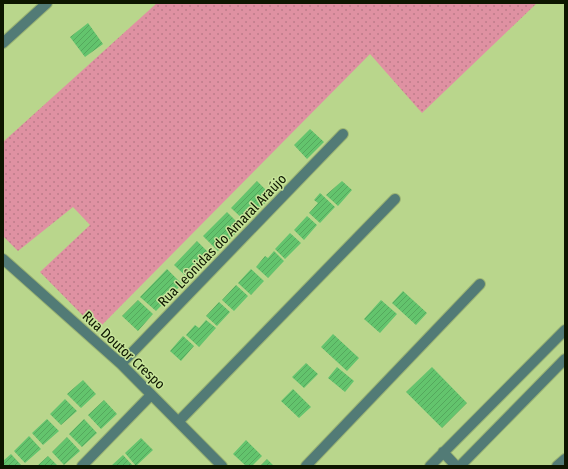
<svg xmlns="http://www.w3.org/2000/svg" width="568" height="469" viewBox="0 0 568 469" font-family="'Fira Sans Condensed',sans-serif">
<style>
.grass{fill:url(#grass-dots)}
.building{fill:url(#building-hatch)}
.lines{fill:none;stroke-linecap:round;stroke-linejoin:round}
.minor-casing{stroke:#9ab373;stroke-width:12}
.minor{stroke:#527b76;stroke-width:10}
.labels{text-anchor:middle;stroke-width:3;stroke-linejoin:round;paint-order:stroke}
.street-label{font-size:14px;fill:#0d1600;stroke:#c6e399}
</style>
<defs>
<pattern id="grass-dots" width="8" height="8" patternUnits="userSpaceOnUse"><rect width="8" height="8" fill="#df91a2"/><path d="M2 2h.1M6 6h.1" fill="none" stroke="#be7c8a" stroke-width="1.8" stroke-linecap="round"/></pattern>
<pattern id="building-hatch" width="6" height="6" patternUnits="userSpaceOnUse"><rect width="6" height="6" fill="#63c46d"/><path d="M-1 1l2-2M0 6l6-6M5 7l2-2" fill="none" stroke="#55a85d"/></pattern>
</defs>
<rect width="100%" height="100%" fill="#b9d68c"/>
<path class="grass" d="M157 3H537L422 113 370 54 97 330 40 272 90 225 73 207 18 251 3 236V142Z"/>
<path class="building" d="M88 23 103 44 85 57 70 37Z
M310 129 324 142 307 159 294 145Z
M257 181 272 196 246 222 231 208Z
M342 181 352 190 338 206 326 195Z
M320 193 335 207 320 223 309 213 318 203 314 200Z
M227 212 242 227 218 251 203 236Z
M307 216 317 225 304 240 294 230Z
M290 233 301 243 285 259 275 249Z
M197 241 213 257 190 280 174 265Z
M274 251 284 261 268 278 256 267 265 256 268 258Z
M167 269 182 284 156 311 140 297Z
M251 269 264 281 251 295 238 283Z
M236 285 248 296 234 311 222 300Z
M403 291 427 313 416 325 392 303Z
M138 300 153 314 138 331 122 316Z
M381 300 397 314 380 333 364 319Z
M219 302 230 312 217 326 206 316Z
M206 320 216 328 199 347 186 335 195 325 199 328Z
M333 334 359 358 347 371 321 347Z
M183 336 194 346 181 361 170 351Z
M306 363 318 374 304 388 292 377Z
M337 367 354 381 345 392 328 378Z
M432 367 467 403 442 428 406 392Z
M83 380 96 394 81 408 67 394Z
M293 389 311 407 299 418 281 401Z
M65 399 77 411 61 425 50 414Z
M104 400 117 414 101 429 88 415Z
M47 419 59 431 43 445 32 433Z
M84 419 97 433 82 447 69 434Z
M29 436 41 449 25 463 14 451Z
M67 437 80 451 64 465 52 452Z
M141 438 153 450 136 466 125 453Z
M246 440 262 456 252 466H246L233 454Z
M11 454 22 466H3V461Z
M123 455 133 466H111Z
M48 456 58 466H37Z
M267 459 274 466H260Z"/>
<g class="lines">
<defs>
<path id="minor" d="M3 43 47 3
M3 259 121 364 222 466
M121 364 343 134
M179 421 395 199
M443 452 456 466
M82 466 151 395
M306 466 480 284
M430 466 565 330
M460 466 565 359
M557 466 565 459"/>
</defs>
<use href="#minor" class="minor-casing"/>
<use href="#minor" class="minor"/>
</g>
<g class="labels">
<g class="street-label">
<text transform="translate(222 240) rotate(-46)" y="5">Rua Leônidas do Amaral Araújo</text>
<text transform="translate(124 350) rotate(43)" y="5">Rua Doutor Crespo</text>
</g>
</g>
<rect width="568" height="469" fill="none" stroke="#0d1600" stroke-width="8"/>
</svg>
